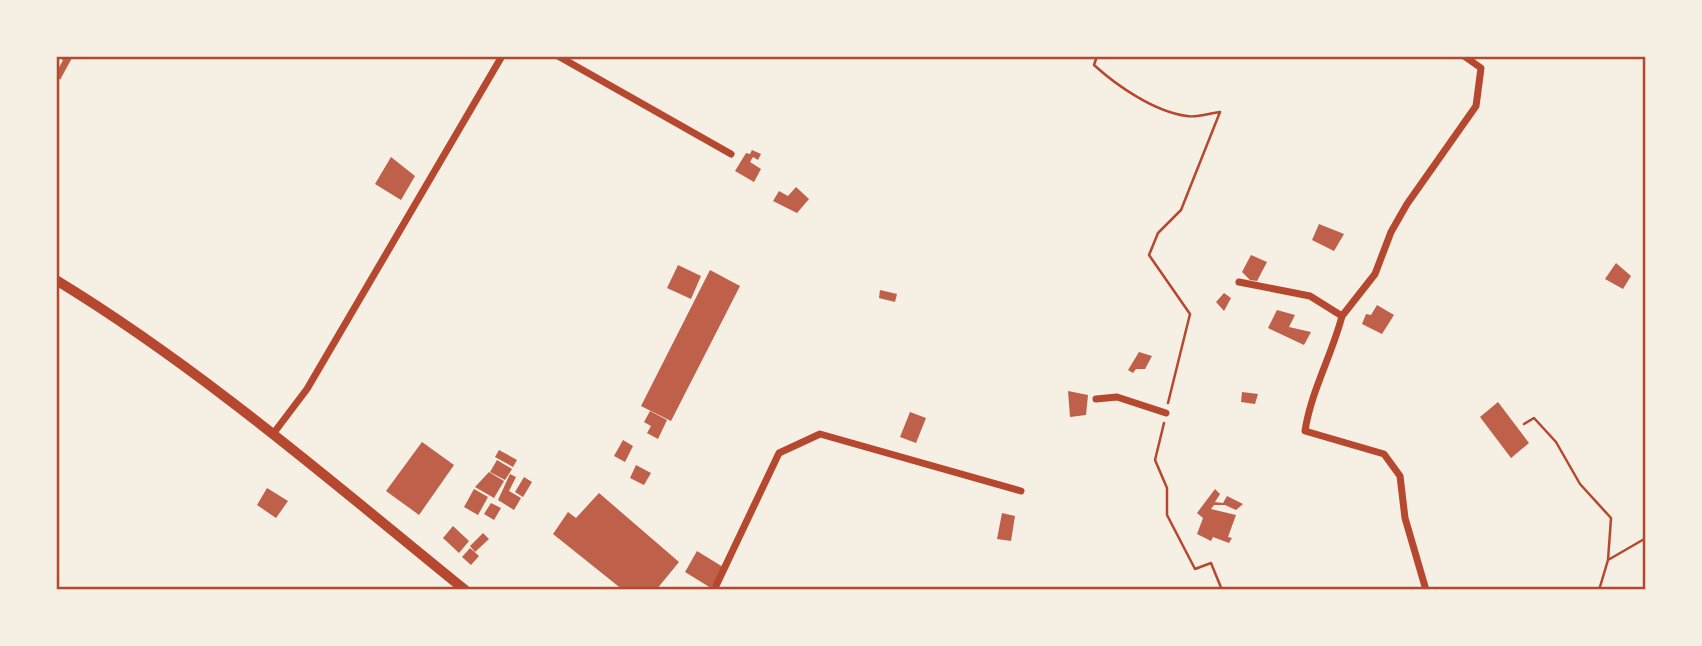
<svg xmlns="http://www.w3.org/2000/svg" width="1702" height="646" viewBox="0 0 1702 646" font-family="Lato,sans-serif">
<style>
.building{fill:#bf614a}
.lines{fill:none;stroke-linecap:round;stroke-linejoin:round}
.path{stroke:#b5482f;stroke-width:2.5}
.minor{stroke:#b5482f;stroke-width:7}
.primary{stroke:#b5482f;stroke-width:10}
.neatline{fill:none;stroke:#b5482f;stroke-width:2.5}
</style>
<rect width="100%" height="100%" fill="#f6efe4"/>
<path class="building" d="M57 56H73L60 80 56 73 63 60Z
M752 150 761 154 758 160 753 157 750 162 761 169 754 182 735 171 746 153 750 154Z
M391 157 415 176 401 200 375 184Z
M796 187 809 199 797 213 773 201 779 191 788 196Z
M1319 224 1344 234 1334 251 1312 240Z
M1251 255 1267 262 1257 281 1250 280 1242 272Z
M1616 263 1631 276 1623 289 1605 279Z
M678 265 701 276 691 299 667 288Z
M710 270 740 286 671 421 641 406Z
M880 290 897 294 895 302 879 298Z
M1224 293 1231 298 1224 311 1216 302Z
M1377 305 1394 315 1382 334 1362 324 1366 314 1371 315Z
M1277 310 1295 315 1289 327 1311 332 1304 345 1268 328Z
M1139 352 1152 356 1145 369H1136L1133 373 1128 370Z
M1068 391 1088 395 1086 415 1070 417Z
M1242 392 1258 394 1255 404 1241 402Z
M1498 402 1529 443 1511 458 1480 417Z
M650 411 667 420 658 439 647 433 651 426 644 422Z
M910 412 926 418 916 443 900 437Z
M623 440 633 446 625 462 614 456Z
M422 442 454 465 419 515 386 491Z
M499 450 517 460 513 467 495 457Z
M497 460 512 469 505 480 490 472Z
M636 465 651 473 644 485 630 478Z
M489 472 504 481 494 498 475 487Z
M510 474 516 477 509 491 521 498 514 510 498 500Z
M524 477 532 482 523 497 515 492Z
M267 488 288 501 276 518 257 505Z
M474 489 488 497 478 515 464 507Z
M1215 489 1220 494 1215 502 1223 503 1227 496 1243 504 1236 510 1225 505H1214L1211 509 1236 515 1228 537 1232 538 1229 543 1213 537 1211 541 1197 534 1203 518 1197 513Z
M599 493 679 562 656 590H623L553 534 568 512 576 518Z
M491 503 501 508 494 520 484 514Z
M1002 513 1015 516 1011 541 997 539Z
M453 526 469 541 459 553 443 538Z
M483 533 489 539 475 552 470 546Z
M470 548 479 556 471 565 462 557Z
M697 551 723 567 711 588 685 572Z"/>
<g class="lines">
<path class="path" d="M1097 56 1094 65C1117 86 1155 112 1187 116 1197 118 1210 113 1220 112L1181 210 1158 233 1149 255 1190 314 1168 403
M1164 423 1155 460 1167 488V515L1195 569 1211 563 1222 590
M1524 424 1534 418 1556 442 1580 484 1611 518 1608 560 1599 590
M1608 560 1646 538"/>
<path class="minor" d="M558 56 731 154
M1239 282 1310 296 1342 316C1332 355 1311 391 1305 431L1384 454 1400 476 1405 518 1426 590
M1342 316 1375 274 1391 232 1407 204 1476 106 1481 68 1464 56
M1096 399 1117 397 1166 413
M273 434 307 389 502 56
M714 590 779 453 820 434 1021 491"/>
<path class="primary" d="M56 280C202 369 333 483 465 590"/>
</g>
<rect width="1702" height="646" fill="none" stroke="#f6efe4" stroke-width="116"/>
<rect x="58" y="58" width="1586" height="530" class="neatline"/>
</svg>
